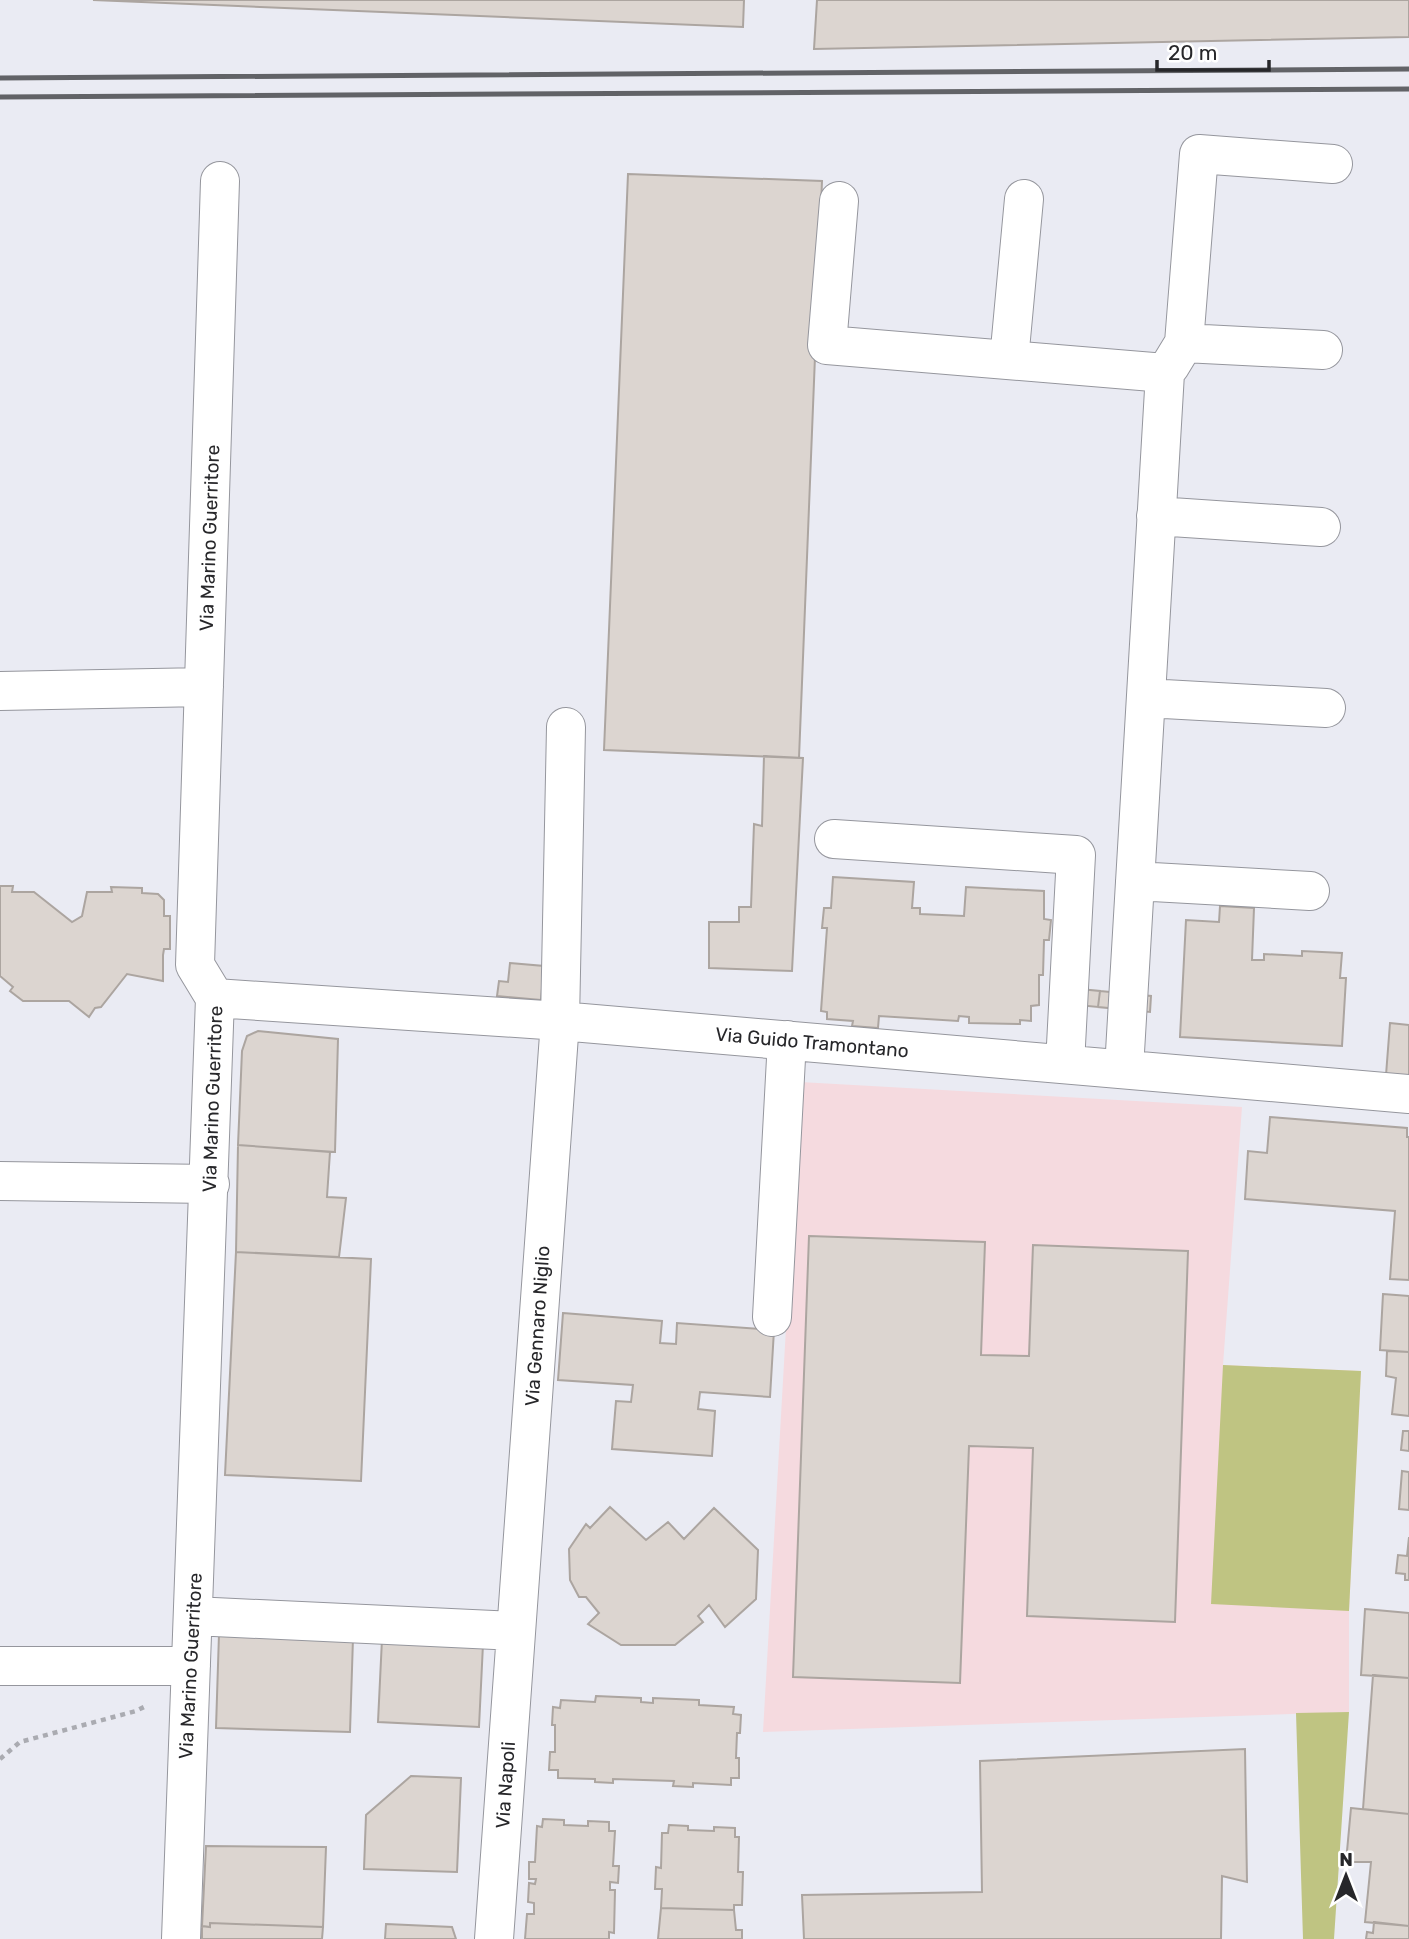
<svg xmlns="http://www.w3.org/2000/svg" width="1409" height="1939" viewBox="0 0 1409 1939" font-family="Rubik,sans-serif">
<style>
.education{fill:#f5dadf}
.green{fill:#bfc482}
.building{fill:#dcd5d0;stroke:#aca5a0;stroke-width:2}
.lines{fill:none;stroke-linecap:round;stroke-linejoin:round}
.minor-casing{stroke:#95969d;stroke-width:40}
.path{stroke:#aaabb1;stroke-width:4.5;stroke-dasharray:5 5;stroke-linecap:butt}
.minor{stroke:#fff;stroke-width:38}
.rail{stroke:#626367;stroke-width:5}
.labels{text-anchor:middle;stroke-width:5;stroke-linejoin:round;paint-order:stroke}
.street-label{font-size:19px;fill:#27272a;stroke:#fff}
</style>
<rect width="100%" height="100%" fill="#eaebf3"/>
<path class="education" d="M800 1082 1242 1107 1223 1365 1361 1371 1349 1611V1712L763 1732Z"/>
<path class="green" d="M1223 1365 1361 1371 1349 1611 1211 1604Z
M1349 1712 1334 1939H1303L1296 1713Z"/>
<path class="building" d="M93 0H744L743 27Z
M817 0H1409V37L814 49Z
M628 174 822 181 799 758 604 750Z
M764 756 803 758 792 971 709 968V922H739V907H751L754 824 762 826Z
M833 877 914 882 912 908H920V914L964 916 966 887 1044 891V919L1051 920 1049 940H1044L1043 975H1039V1005L1031 1006V1021L1020 1020V1024L969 1023V1017L959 1016 958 1021 879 1016 878 1028 852 1026 853 1021 827 1019V1012L821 1011 827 928H822L824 908H831Z
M0 886H13L12 892H34L72 922 82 916 87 892H112L111 887 142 888V893L158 894 164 900V916H170V949H164L163 955V981L127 974 101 1007 95 1008 89 1017 69 1001H23L10 991 13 987 0 976Z
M1220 906 1254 908 1252 960H1264V954L1302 956V951L1342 953 1340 978H1346L1342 1046 1180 1037 1186 920 1219 922Z
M510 963 544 966 541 1000 497 996 499 981 508 982Z
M1059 987 1100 991 1098 1007 1057 1003Z
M1100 991 1151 996 1150 1012 1098 1007Z
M1390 1023 1409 1025V1077L1386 1075Z
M258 1031 338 1039 335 1152 238 1145 242 1051 247 1036Z
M1270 1117 1407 1128V1137H1409V1280L1390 1279 1395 1211 1245 1199 1248 1151 1267 1153Z
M238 1145 330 1152 327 1197 346 1198 339 1257 236 1252Z
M809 1236 985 1242 981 1355 1029 1356 1033 1245 1188 1251 1175 1622 1027 1616 1033 1448 969 1446 960 1683 793 1677Z
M236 1252 371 1259 361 1481 225 1475Z
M1383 1294 1409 1296V1352L1380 1350Z
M563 1313 662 1321 660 1343 676 1344 677 1323 774 1330 770 1397 700 1392 698 1409 715 1411 712 1456 612 1449 616 1401 631 1402 633 1385 558 1380Z
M1387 1351 1409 1352V1416L1392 1414 1396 1378 1386 1376Z
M1403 1431H1409V1451L1401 1450Z
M1402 1471 1409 1472V1510L1399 1509Z
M610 1507 646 1540 668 1522 684 1539 714 1508 758 1550 756 1599 725 1627 709 1605 698 1616 703 1622 675 1645H621L588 1624 599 1613 586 1597H579L570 1580 569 1549 586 1524 590 1528Z
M1409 1537V1580H1405V1574L1396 1573 1398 1555 1407 1556Z
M1365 1609 1409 1613V1678L1361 1675Z
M219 1634 353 1638 350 1732 216 1728Z
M382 1639 483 1644 479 1727 378 1722Z
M1373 1675 1409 1678V1814L1363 1809Z
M596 1696 641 1698V1702L653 1703V1698L699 1700V1705L734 1707 733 1714 741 1715 740 1733H737L736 1758H739V1778H731V1785L693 1783V1787L673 1786 674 1781 613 1779V1783L595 1782V1779L558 1778V1770H549L550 1752H555V1725H552L553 1707 560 1708 561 1700 595 1702Z
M1245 1749 1247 1882 1222 1876 1221 1939H804L802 1895 982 1892 980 1761Z
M411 1776 461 1778 457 1872 364 1869 366 1815Z
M1351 1808 1409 1814V1926L1365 1922 1371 1862H1346Z
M543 1819 564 1820V1825L588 1826V1821L609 1822V1831H615L613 1866H619L618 1883 610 1882V1890H615L614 1933 609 1932V1939H525L527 1914H534V1903L528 1902 529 1883 535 1884 536 1879H529V1862H535L537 1826 542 1827Z
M669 1825 688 1826V1830L714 1831V1827L735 1828V1837H739L738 1872H743L742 1905H734V1910L661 1908 662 1889H655L656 1867 661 1868 662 1833H668Z
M206 1846 326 1847 323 1927 210 1923V1927L202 1926Z
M661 1908 734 1910 736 1930H742V1939H658Z
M1374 1922 1409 1926V1939H1366L1367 1932 1373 1933Z
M210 1923 323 1927 322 1939H202V1926L210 1927Z
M386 1924 452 1927 456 1939H385Z"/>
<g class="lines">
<defs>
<path id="minor" d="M839 201 827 345 1165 373 1124 1069
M1184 343 1199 154 1333 164
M1009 360 1024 199
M1170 366 1184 343 1323 350
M1156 516 1321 527
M0 691 204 687
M1146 698 1326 708
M834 839 1076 855 1065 1064
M1135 881 1310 891
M215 998 560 1021 1409 1094
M0 1181 210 1184
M772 1317 787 1040
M193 1616 515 1631
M0 1666H191
M181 1939 215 998 195 965 220 181
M494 1939 560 1021 566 727"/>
</defs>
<use href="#minor" class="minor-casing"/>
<path class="path" d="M0 1759 20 1742 136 1711 146 1706"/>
<use href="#minor" class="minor"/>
<path class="rail" d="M0 78 1409 69
M0 97 1409 89"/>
</g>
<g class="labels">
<g class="street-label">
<text transform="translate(209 538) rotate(-88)" y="7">Via Marino Guerritore</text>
<text transform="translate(812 1042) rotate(5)" y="7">Via Guido Tramontano</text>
<text transform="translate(212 1099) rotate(-88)" y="7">Via Marino Guerritore</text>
<text transform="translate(537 1326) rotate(-86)" y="7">Via Gennaro Niglio</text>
<text transform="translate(190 1666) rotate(-87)" y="7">Via Marino Guerritore</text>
<text transform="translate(505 1785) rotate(-86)" y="7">Via Napoli</text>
</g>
</g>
<g transform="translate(1346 1876)" stroke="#ffffff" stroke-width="5" paint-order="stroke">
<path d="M0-5L12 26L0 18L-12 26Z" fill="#27272a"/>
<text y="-10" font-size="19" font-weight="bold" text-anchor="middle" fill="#27272a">N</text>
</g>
<path d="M1157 60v10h112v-10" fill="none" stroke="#27272a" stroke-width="3.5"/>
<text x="1168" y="60" font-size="21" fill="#27272a" stroke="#ffffff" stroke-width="5" paint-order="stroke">20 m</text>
</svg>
